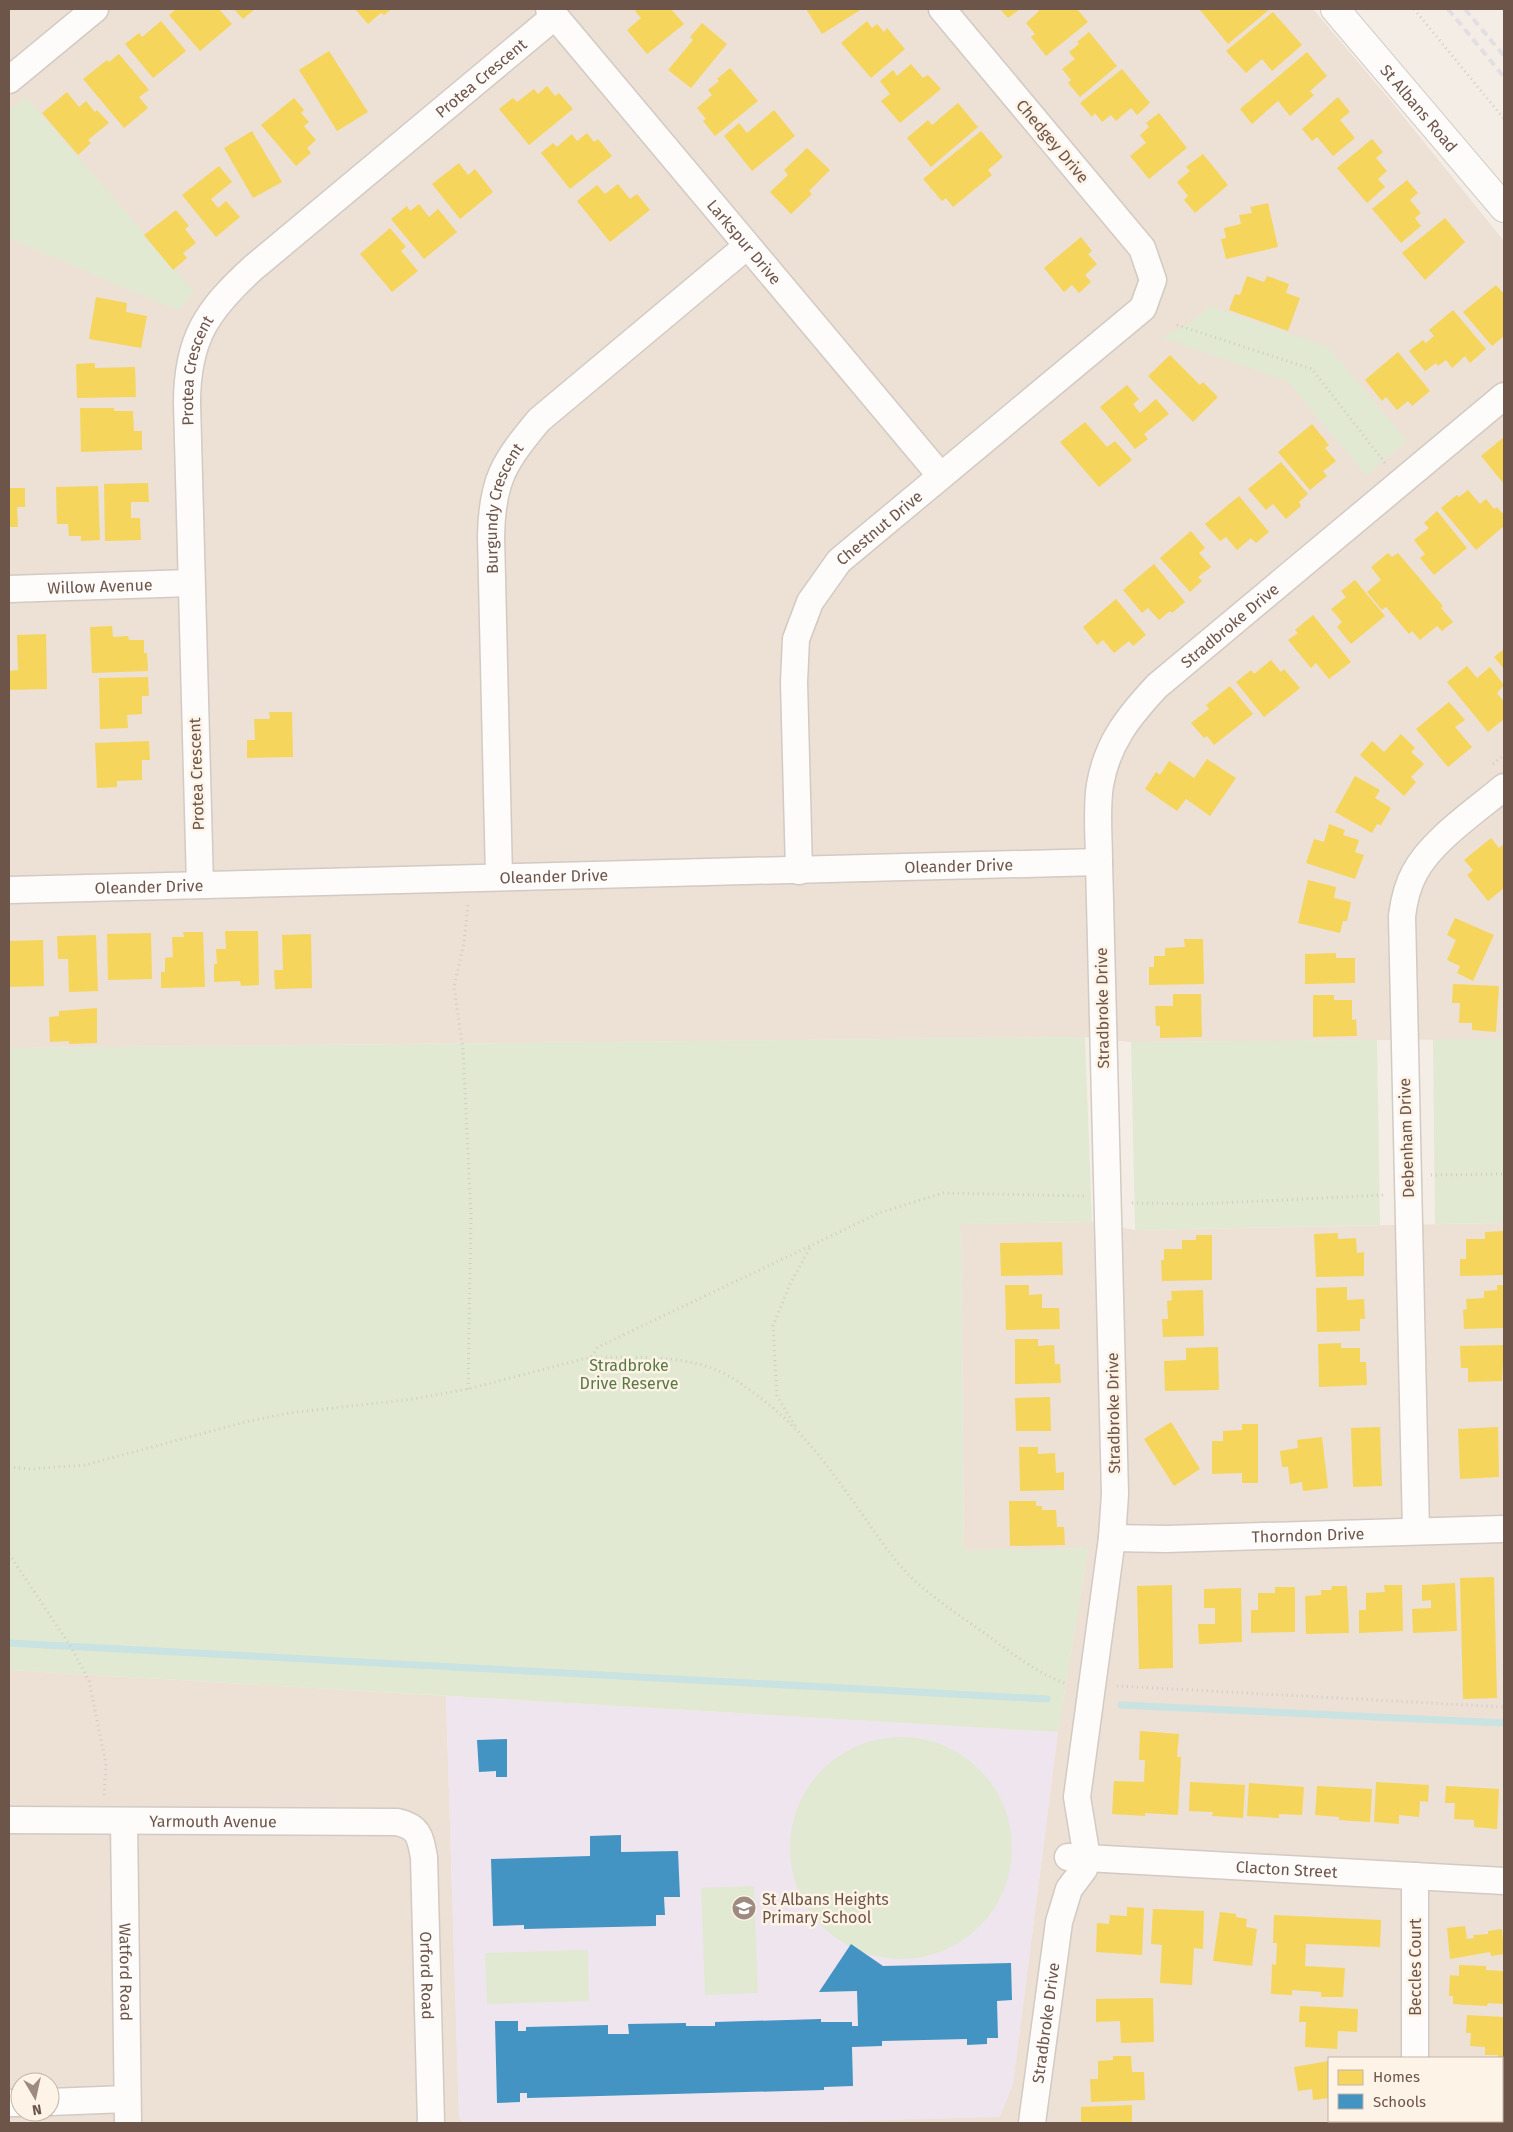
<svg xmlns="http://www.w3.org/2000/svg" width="1513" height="2132" viewBox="0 0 1513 2132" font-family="'Fira Sans',sans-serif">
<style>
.residential{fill:#ede0d4;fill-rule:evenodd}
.education{fill:#efe5ef}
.green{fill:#e1e9d2}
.homes{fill:#f6d55c}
.schools{fill:#4393c3}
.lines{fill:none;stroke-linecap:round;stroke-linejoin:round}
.stream{stroke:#c9e2e2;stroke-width:7}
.street-casing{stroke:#d2cac3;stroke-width:29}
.secondary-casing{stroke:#d2cac3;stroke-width:30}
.path{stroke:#d3cbc6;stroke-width:3;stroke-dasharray:1 4;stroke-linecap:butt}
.street{stroke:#fdfcfb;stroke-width:26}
.secondary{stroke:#fdfcfb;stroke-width:28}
.rail{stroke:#e2dfe3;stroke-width:4;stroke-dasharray:8 5;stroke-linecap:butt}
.labels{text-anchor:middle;stroke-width:5;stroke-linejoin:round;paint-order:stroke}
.street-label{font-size:16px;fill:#6e554a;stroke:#fdf3e6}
.park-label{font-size:16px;fill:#587946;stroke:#fdf3e6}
.poi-label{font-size:16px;fill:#6e554a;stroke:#fdf3e6;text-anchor:start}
</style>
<rect width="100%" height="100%" fill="#f4ede6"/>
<path class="residential" d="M9 9H1313L1390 100 1504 241V1039L1131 1042 1084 1037 9 1048Z
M1092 1222 1135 1230 1504 1223V2123H771L1013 2084 1058 1732 1088 1548 964 1551 961 1224ZM1329 2058H1502V2121H1329Z
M9 1670 446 1696 459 2118 464 2123H9ZM20 2082H50V2112H20Z"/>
<path class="education" d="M446 1696 1058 1732 1013 2084 1000 2117 783 2123H464L459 2118Z"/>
<path class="green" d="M26 97 194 291 178 311 9 238V110Z
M1210 306 1328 347 1407 441 1366 475 1287 381 1161 337 1188 324Z
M1085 1037 1092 1222 961 1224 964 1550 1088 1548 1058 1732 9 1670V1048Z
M1433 1039H1504V1223L1435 1224Z
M1377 1040 1380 1225 1135 1230 1131 1042Z
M790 1848a111 111 0 1 1 222 0a111 111 0 1 1-222 0Z
M754 1886 758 1993 705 1995 701 1888Z
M588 1950 589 2001 487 2004 485 1953Z"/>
<path class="homes" d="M176 9H219L232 24 200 51 169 15Z
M234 9H255L243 19Z
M355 9H392L384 15 381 13 368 24Z
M638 9H671L684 24 647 54 627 30 641 18 635 11Z
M806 9H862L822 34Z
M1000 9H1020L1008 18Z
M1037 9H1077L1088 22 1046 56 1031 37 1035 34 1026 23 1039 11Z
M1202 9H1270L1228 44 1200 10Z
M1273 12 1302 45 1272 71 1262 59 1246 73 1226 51Z
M161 21 186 51 153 78 125 44 139 33 142 37Z
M867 21 872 28 877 24 884 32 887 28 905 49 871 78 841 43Z
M702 23 727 44 691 88 668 70 693 40 690 37Z
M1089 32 1117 66 1080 97 1068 83 1071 80 1062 69 1075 59 1069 52 1079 44 1077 42Z
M329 51 368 112 337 131 299 70Z
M1307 52 1327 76 1310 91 1314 95 1290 116 1278 101 1252 124 1240 109Z
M119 54 149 90 139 97 148 108 124 128 83 79 107 60 109 62Z
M911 64 923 78 928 75 941 89 900 123 881 101 890 94 880 81 893 70 897 76Z
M730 68 758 101 715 136 703 121 706 119 697 108 712 95 708 90 719 81 717 79Z
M1122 69 1150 103 1137 115 1131 108 1116 121 1111 115 1102 122 1095 113 1092 117 1080 103Z
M547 86 555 96 559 93 573 109 529 145 499 109 513 98 517 102 534 89 538 94Z
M67 92 79 107 86 101 95 112 97 110 109 123 88 140 91 143 78 155 42 113Z
M1338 97 1350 112 1340 120 1355 138 1333 156 1317 137 1312 141 1302 129Z
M294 98 304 110 301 113 309 122 304 126 316 140 307 148 311 153 296 166 261 125Z
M958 103 978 127 931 167 907 138 928 120 932 125Z
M774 110 795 136 752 171 724 136 739 123 747 133Z
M1159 113 1187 148 1149 179 1130 156 1146 143 1140 135 1149 127 1146 123Z
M252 131 282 182 253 198 224 148Z
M981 131 1003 157 988 170 992 175 953 207 946 198 942 201 923 179Z
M587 133 594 142 598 139 612 156 570 189 541 153 553 143 557 147 572 134 577 141Z
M1372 139 1383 152 1376 158 1387 171 1378 179 1385 187 1367 203 1337 168Z
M807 148 830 170 809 191 812 194 791 214 770 192 788 175 784 170Z
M1203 154 1228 185 1195 213 1184 200 1188 196 1177 182 1190 171 1186 167Z
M459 163 468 175 475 169 493 192 460 219 432 184Z
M219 166 232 182 211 199 218 208 226 201 240 217 216 237 182 195Z
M1407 180 1418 193 1410 200 1421 213 1415 218 1421 226 1401 243 1372 209Z
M618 184 630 199 637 194 650 210 610 242 577 201 597 185 605 194Z
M1268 203 1278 247 1226 259 1221 239 1226 238 1224 228 1241 224 1239 215 1252 213 1250 207Z
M419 204 429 217 438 209 457 232 424 259 391 219 407 206 410 211Z
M176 210 189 226 185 229 196 243 183 253 187 258 173 270 144 235Z
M1445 218 1465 242 1425 280 1402 253Z
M390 228 406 247 401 251 418 271 392 292 360 254Z
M1081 237 1092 251 1088 254 1097 264 1085 275 1091 282 1079 293 1072 285 1064 292 1044 268Z
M1247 276 1264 282 1267 276 1289 284 1286 293 1300 298 1288 331 1229 310 1235 294 1240 295Z
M1496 285 1504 294V336L1492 346 1463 312Z
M96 297 127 303 126 312 147 316 141 348 89 339Z
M1453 310 1486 349 1470 363 1465 356 1452 368 1446 360 1438 366 1436 363 1425 371 1409 351 1423 340 1426 343 1434 336 1429 330Z
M1398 352 1430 391 1412 406 1408 401 1397 410 1386 397 1382 401 1365 380Z
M1170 355 1200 385 1203 382 1218 397 1193 422 1148 376Z
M95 363V368L135 367 136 397 77 398 76 364Z
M1127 385 1139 399 1133 404 1140 413 1156 399 1169 414 1144 434 1148 439 1135 449 1100 407Z
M80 408H114V411H133L134 431H142V450L81 452Z
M1085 422 1107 447 1115 441 1132 460 1099 487 1060 442Z
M1312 424 1329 445 1325 448 1336 461 1323 471 1327 476 1310 490 1278 452Z
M1504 437V484L1481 456Z
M1281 462 1308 494 1299 502 1301 506 1286 519 1273 504 1266 510 1248 489Z
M148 483 149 502H131V518H140L141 540 105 541 104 484Z
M98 486 100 540 81 541V536H69L68 524H57L56 487Z
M9 488H25V507H17L18 527H9Z
M1468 490 1480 504 1486 499 1494 509 1497 507 1504 515V526L1476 550 1441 508 1457 495 1459 497Z
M1239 496 1269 532 1256 543 1251 538 1237 550 1226 537 1220 541 1205 524Z
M1437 511 1467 548 1434 575 1420 558 1425 554 1414 540 1429 528 1424 523Z
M1191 531 1205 548 1199 553 1211 567 1198 577 1202 581 1190 592 1160 558Z
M1388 553 1392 557 1398 553 1443 606 1441 608 1453 622 1442 631 1437 626 1420 640 1412 631 1409 634 1386 607 1382 610 1367 592 1381 580 1371 567Z
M1154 564 1185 602 1172 613 1170 611 1159 620 1148 608 1142 613 1123 590Z
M1355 580 1385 616 1351 644 1337 627 1342 622 1331 609 1346 597 1341 591Z
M1116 599 1146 635 1133 646 1129 641 1114 653 1103 640 1097 645 1083 627Z
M1313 615 1351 662 1329 679 1316 663 1311 668 1288 640 1298 633 1295 630Z
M112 626 113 637 128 636 129 640H144V653H147L148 671 92 673 90 627Z
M46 634 47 689 9 690V671L18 670 17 635Z
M1504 649V669L1494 657Z
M1271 660 1281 672 1284 669 1300 688 1264 717 1236 682 1251 670 1254 674Z
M1467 666 1477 678 1490 667 1504 685 1497 693 1504 702V719L1488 732 1447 682Z
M148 677 149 696H142V714L127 715 128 728 100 729 99 678Z
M1230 686 1253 714 1214 745 1207 736 1204 738 1191 723 1209 709 1206 705Z
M1449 702 1465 720 1455 727 1472 747 1448 767 1416 729Z
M269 712H292L293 757 247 758V740H255L254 719H270Z
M1401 734 1415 748 1411 752 1424 764 1411 777 1416 782 1404 796 1360 755 1372 741 1384 752Z
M149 741 150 760H142V780L117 781V787L97 788 95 743Z
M1207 759 1236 778 1210 816 1186 799 1177 811 1145 789 1156 772 1160 775 1169 761 1194 778Z
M1355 776 1380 790 1375 798 1391 808 1381 825 1377 824 1372 833 1335 812Z
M1329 824 1345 830 1343 835 1359 840 1355 852 1364 855 1355 879 1306 863 1314 839 1324 842Z
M1491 838 1499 848 1504 844V888L1488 901 1467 875 1473 870 1464 860Z
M1308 880 1336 887 1334 898 1351 902 1347 921H1343L1340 933 1298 923Z
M1455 918 1494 935 1473 981 1457 973 1460 966 1447 960 1456 940 1447 935Z
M225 931H258L259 985 241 986 240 981 214 982V964H217L216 949H226Z
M183 932H203L205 987 161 988V972H165V958L173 957 172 937H184Z
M151 933 152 979 108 980 107 934Z
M311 934 312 988 275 989 274 970H283L282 935Z
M96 935 98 991 69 992 68 959H58L57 936Z
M1184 939H1203L1204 984 1149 985V967H1154V956H1165V948L1185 947Z
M43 940 44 986 9 987V941Z
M1336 953V958H1355V983L1305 984V954Z
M1453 984 1499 986 1496 1032 1472 1030V1023H1459L1460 1003H1452Z
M1173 994H1201L1202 1037 1160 1038V1026H1156L1155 1006H1173Z
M1313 995H1334V1000H1352V1020L1356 1019 1357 1036 1313 1037Z
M97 1008V1043L69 1044V1041L50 1042 49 1017 59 1016V1011Z
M1504 1231V1275L1460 1276V1259H1466V1239H1485V1232Z
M1338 1233V1239L1356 1238 1357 1253 1364 1252V1276L1316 1277 1314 1234Z
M1196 1235H1212V1280L1162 1281 1161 1260H1164V1249H1182V1240H1196Z
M1062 1242 1063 1275 1001 1276 1000 1243Z
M1005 1285H1029V1295L1042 1294V1308H1059L1060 1329 1006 1330Z
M1497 1285H1504V1328L1464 1329 1463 1310 1467 1309 1466 1299 1484 1298V1291L1497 1290Z
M1347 1287V1300L1364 1299 1365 1319H1360V1331L1317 1332 1316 1288Z
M1203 1290 1204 1336 1163 1337 1162 1319H1168L1167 1301 1172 1300 1171 1291Z
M1015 1339H1038V1346L1054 1345 1055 1364H1060L1061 1383 1015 1384Z
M1341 1343V1348H1360V1362H1366L1367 1385 1319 1387 1318 1344Z
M1504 1345 1502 1381 1468 1382V1368H1461L1460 1346Z
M1218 1347 1219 1390 1165 1391 1164 1361 1186 1360V1348Z
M1050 1397 1051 1431H1016L1015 1398Z
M1171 1422 1200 1469 1174 1486 1144 1439Z
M1242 1424H1258V1483H1242V1473L1212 1474V1441H1223V1431L1242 1430Z
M1380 1427 1382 1486 1353 1487 1351 1428Z
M1498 1427 1499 1477 1460 1479 1458 1429Z
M1322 1437 1328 1488 1303 1491 1302 1482 1290 1484 1288 1467H1282L1280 1451 1298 1448 1297 1440Z
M1019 1447H1038V1454L1055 1453 1056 1473 1064 1472V1490L1020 1491Z
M1009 1501H1036V1506H1042V1510H1056L1057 1527H1064L1065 1545 1010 1546Z
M1494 1577 1497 1698 1463 1699 1460 1578Z
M1455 1583 1457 1631 1413 1633 1412 1609 1431 1608V1600L1422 1601V1585Z
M1172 1585 1173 1668 1139 1669 1137 1586Z
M1384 1585H1402L1403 1631 1359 1633V1610H1366V1593L1385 1592Z
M1332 1586H1347L1349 1633 1306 1634 1305 1596 1321 1595V1590H1331Z
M1275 1587H1295V1632L1251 1633V1610H1258V1593H1275Z
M1241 1588 1242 1642 1199 1644 1198 1624H1215V1608H1204V1589Z
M1140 1731 1179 1734 1177 1757H1181L1178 1815 1145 1813V1816L1112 1814 1114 1781 1144 1782 1145 1760H1139Z
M1190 1782 1245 1785 1243 1818 1212 1816 1213 1812 1189 1811Z
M1376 1782 1429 1785 1428 1802 1420 1801 1419 1817 1399 1815V1824L1374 1822Z
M1249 1783 1304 1787 1302 1815 1279 1814V1818L1247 1816Z
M1317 1786 1372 1789 1370 1822 1339 1820V1817L1315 1815Z
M1446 1786 1499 1789 1497 1829 1474 1827V1820L1454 1819 1455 1803H1445Z
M1127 1907 1144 1908 1142 1955 1096 1952 1097 1923 1109 1924 1110 1915 1127 1916Z
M1153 1909 1204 1911 1203 1949 1194 1948 1192 1985 1160 1983 1162 1945 1151 1944Z
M1220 1912 1236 1914V1917L1247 1919 1246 1927 1257 1929 1252 1966 1213 1961Z
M1274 1915 1381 1920 1380 1947 1306 1944 1305 1966 1345 1968 1343 1997H1321V1992L1292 1990V1995L1271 1994 1272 1964 1276 1965 1277 1943H1273Z
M1465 1926 1467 1939 1474 1938 1473 1935 1488 1934V1931L1502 1929 1504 1954 1491 1956 1490 1952 1450 1959 1447 1928Z
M1459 1965 1486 1966V1970L1504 1971V2004L1488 2003 1487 2006 1453 2004V1996H1449L1450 1975 1459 1976Z
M1153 1998 1154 2042 1121 2043 1120 2021 1096 2022V1999Z
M1300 2006 1358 2009 1357 2032 1338 2031 1337 2049 1305 2047 1306 2022H1299Z
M1467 2015 1504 2017V2061L1498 2058V2055H1485V2047L1470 2046 1471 2033H1466Z
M1113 2056H1131L1132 2072H1144L1145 2100 1091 2102 1090 2079H1098V2061L1113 2060Z
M1329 2061V2098L1313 2100 1312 2089 1298 2091 1294 2067Z
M1503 2091 1504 2123H1491L1488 2121H1502Z
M1132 2105V2123H1081V2107Z"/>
<path class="schools" d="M507 1739V1777H496V1771L479 1772 477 1740Z
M621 1835V1852L678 1851 680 1897H664L665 1915H656V1926L524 1929V1925L493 1926 491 1859 590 1856V1836Z
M851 1944 883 1966 1011 1963 1012 2000 997 2001 998 2038H987V2044L967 2045V2039L882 2041V2046L852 2047 853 2086 824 2087V2090L527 2098V2093H520V2102L497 2103 495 2021H518V2031H526V2027L608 2025V2034H629L628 2024 686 2023V2026H715V2022L821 2019V2022H852V2026H858L857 1991 819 1992Z"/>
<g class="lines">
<path class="stream" d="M9 1643 1047 1699
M1121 1705 1504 1723"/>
<defs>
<g id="street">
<path id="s1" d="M549 9 940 475"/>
<path d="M9 80 95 9"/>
<path id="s2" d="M9 589 191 583"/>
<path id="s3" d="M799 871 794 682 796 639 810 602 839 561 1143 308 1153 280 1142 248 942 9"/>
<path id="s4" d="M499 877 491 536C492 480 504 462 539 420L747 246"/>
<path id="s5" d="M200 885 187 403C187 339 207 310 253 268L555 16"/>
<path id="s6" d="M9 890 1099 862"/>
<path d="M1416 1531 1402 916C1404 900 1407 886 1415 872 1432 840 1477 810 1504 787"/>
<path id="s7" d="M1112 1538 1166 1539 1504 1529"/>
<path id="s8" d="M9 1820 397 1822C419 1827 420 1836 424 1857L431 2123"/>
<path id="s9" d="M124 1821 128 2123"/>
<path id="s10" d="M1068 1857 1504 1881"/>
<path d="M1415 1876V2058"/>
<path d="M50 2102 127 2099"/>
<path d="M9 2103H20"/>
<path id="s11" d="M1032 2123 1059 1922 1069 1889 1084 1869 1087 1858 1077 1797 1112 1538 1115 1494 1099 862C1099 838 1096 809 1100 785 1107 743 1129 716 1157 686L1504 396"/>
</g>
<g id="secondary">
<path id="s12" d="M1335 9 1504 208"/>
</g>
</defs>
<use href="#street" class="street-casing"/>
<use href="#secondary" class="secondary-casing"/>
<path class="path" d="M1414 9 1504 119
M1177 325 1312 369 1385 463
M1493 764 1504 755
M1431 1175 1504 1174
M1132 1203 1199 1204 1385 1195
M591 1357C637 1358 687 1353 729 1376 737 1380 744 1386 751 1391 813 1433 849 1499 893 1557 917 1588 949 1608 980 1630 1008 1650 1034 1672 1067 1684
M468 1389 471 1215 463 1050 454 987 464 943 468 903
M795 1426 777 1396 773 1326 790 1284 811 1246
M9 1467 30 1469 85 1465 249 1421 289 1413 413 1399 468 1389 591 1357 598 1347 879 1213 943 1193 1084 1196
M9 1554 71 1647 89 1681 106 1764 104 1796
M1117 1686 1504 1707"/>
<use href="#street" class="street"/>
<use href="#secondary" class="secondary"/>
<path class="rail" d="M1448 9 1504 77
M1465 9 1504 56"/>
</g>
<defs>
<symbol id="school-disc" viewBox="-11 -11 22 22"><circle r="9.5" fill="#9d8a81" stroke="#fdf3e6"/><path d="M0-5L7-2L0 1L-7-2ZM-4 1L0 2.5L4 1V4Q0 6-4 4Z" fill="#fff"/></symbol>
</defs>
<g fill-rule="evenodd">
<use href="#school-disc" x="730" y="1894" width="28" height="28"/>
</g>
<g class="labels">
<g class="street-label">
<text dy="6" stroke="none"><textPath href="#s5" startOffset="935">Protea Crescent</textPath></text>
<text dy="6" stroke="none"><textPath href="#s12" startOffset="130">St Albans Road</textPath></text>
<text transform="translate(1053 141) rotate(50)" y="6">Chedgey Drive</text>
<text dy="6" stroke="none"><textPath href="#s1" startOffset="304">Larkspur Drive</textPath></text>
<text dy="6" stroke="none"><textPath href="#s5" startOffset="516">Protea Crescent</textPath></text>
<text dy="6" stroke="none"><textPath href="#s4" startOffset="371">Burgundy Crescent</textPath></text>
<text dy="6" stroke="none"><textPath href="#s3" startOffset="374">Chestnut Drive</textPath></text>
<text dy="6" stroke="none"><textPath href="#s2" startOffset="91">Willow Avenue</textPath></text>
<text dy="6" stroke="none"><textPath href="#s11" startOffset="1561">Stradbroke Drive</textPath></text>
<text transform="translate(196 774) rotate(-92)" y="6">Protea Crescent</text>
<text dy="6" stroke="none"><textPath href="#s6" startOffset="950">Oleander Drive</textPath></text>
<text dy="6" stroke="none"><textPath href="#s6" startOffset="545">Oleander Drive</textPath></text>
<text dy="6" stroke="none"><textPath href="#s6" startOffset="140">Oleander Drive</textPath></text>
<text transform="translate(1102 1008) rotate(-91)" y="6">Stradbroke Drive</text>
<text transform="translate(1406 1138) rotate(-92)" y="6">Debenham Drive</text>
<text transform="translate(1113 1413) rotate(-91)" y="6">Stradbroke Drive</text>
<text dy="6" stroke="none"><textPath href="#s7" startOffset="196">Thorndon Drive</textPath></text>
<text dy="6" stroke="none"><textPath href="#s8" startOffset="204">Yarmouth Avenue</textPath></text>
<text dy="6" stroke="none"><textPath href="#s10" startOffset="219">Clacton Street</textPath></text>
<text transform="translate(1415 1967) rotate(-90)" y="6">Beccles Court</text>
<text dy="6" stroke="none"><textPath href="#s9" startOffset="151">Watford Road</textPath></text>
<text dy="6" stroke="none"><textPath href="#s8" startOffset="555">Orford Road</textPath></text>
<text dy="6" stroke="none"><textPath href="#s11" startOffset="101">Stradbroke Drive</textPath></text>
</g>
<g class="park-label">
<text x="629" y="1371">Stradbroke<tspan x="629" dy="18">Drive Reserve</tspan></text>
</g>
<g class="poi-label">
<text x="762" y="1905">St Albans Heights<tspan x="762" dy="18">Primary School</tspan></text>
</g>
</g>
<rect width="1513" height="2132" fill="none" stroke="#6e554a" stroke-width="20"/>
<rect x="1328" y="2057" width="175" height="65" fill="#fdf3e6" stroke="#c4b4a8"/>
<rect x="1338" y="2070" width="25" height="15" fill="#f6d55c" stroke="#c4b4a8"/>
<text x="1373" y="2082" font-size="15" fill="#6e554a">Homes</text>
<rect x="1338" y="2094" width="25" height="15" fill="#4393c3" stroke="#c4b4a8"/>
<text x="1373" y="2107" font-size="15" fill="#6e554a">Schools</text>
<g transform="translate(35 2097) rotate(171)"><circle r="24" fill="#fdf3e6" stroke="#c4b4a8"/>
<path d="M0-4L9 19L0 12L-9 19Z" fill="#9d8a81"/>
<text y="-8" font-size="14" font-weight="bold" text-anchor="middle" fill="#6e554a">N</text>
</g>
</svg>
